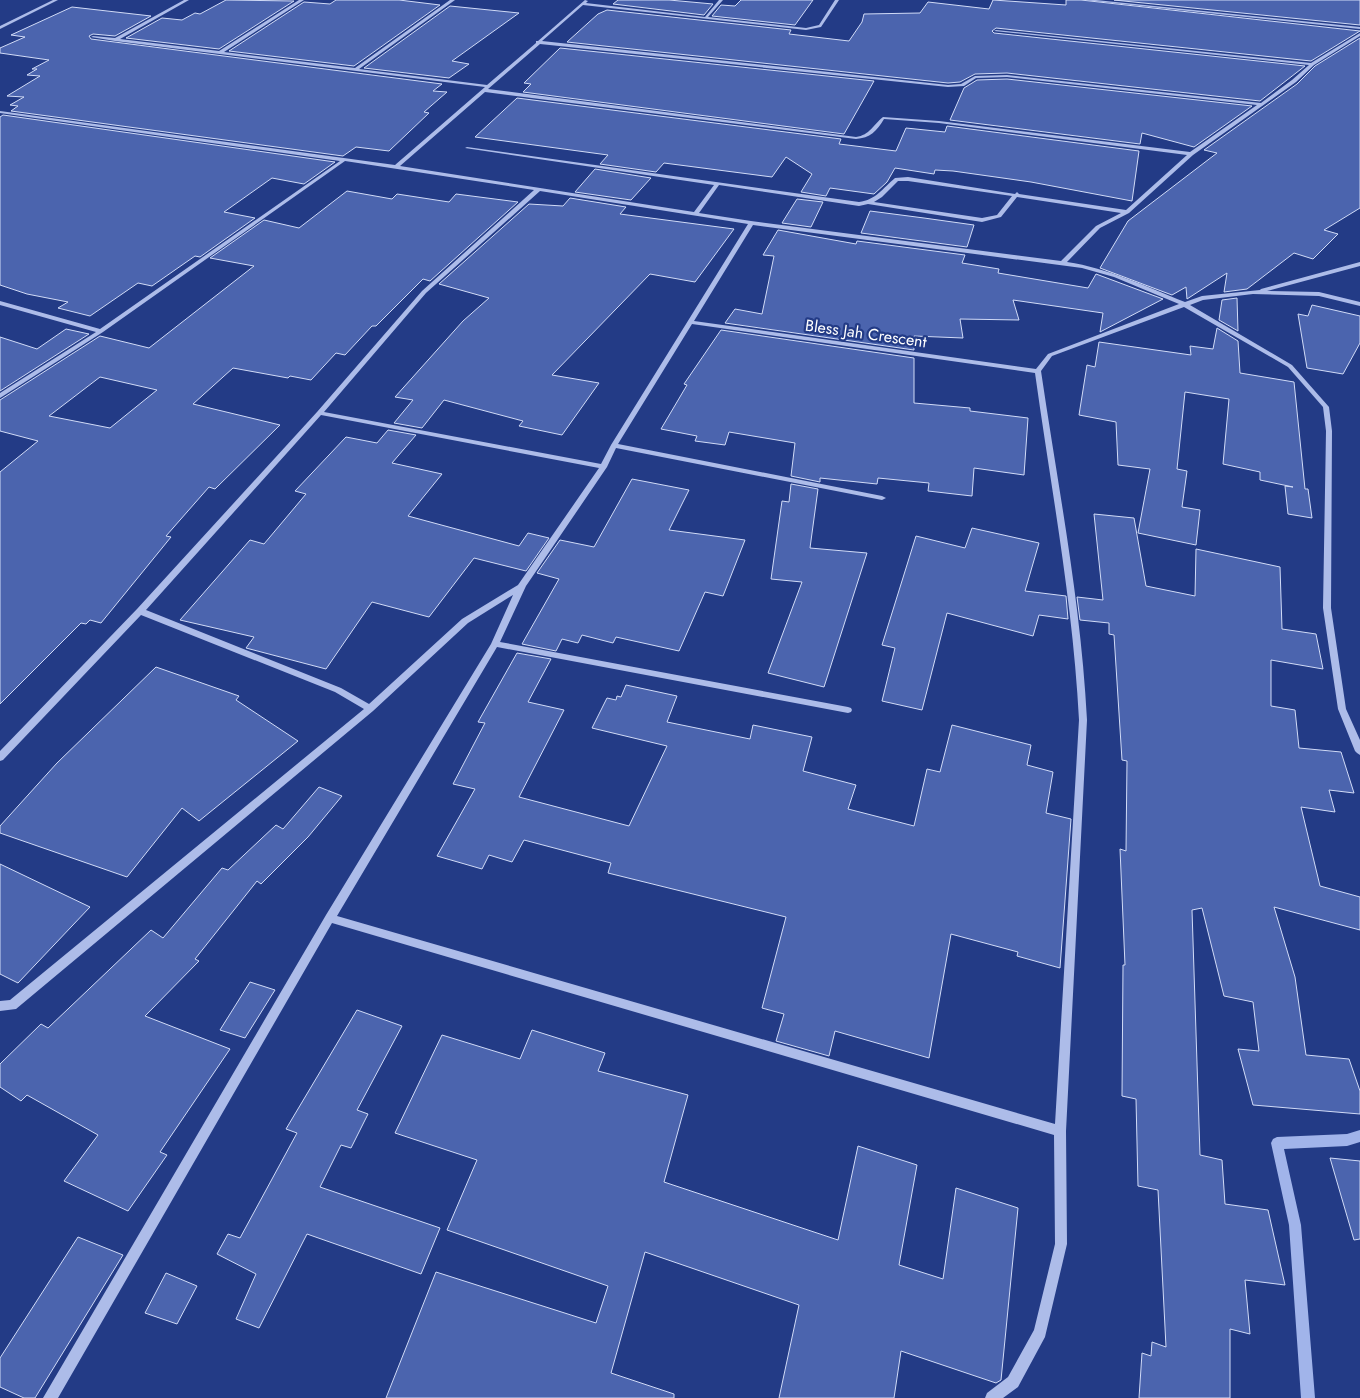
<svg xmlns="http://www.w3.org/2000/svg" width="1360" height="1398" viewBox="0 0 1360 1398" font-family="Jost,sans-serif">
<style>
.lines{fill:none;stroke-linecap:round;stroke-linejoin:round}
.stream{fill:#a1b4ea;fill-rule:evenodd}
.building{fill:#4b64ae;stroke:#d1dbf7;fill-rule:evenodd}
.minor{fill:#adbce9;fill-rule:evenodd}
.labels{text-anchor:middle;stroke-width:4.5;stroke-linejoin:round;paint-order:stroke}
.far-street-label{font-size:16px;fill:#fff;stroke:#233b86}
</style>
<rect width="100%" height="100%" fill="#233b86"/>
<g class="lines">
<path class="stream" d="M1360 1130V1142L1347 1146 1284 1149 1301 1225 1315 1398H1301L1289 1225 1271 1143 1273 1139 1277 1137 1347 1134Z"/>
</g>
<path class="building" d="M226 0 294 1 219 49 126 38 162 18 182 20 195 13 200 14Z
M336 0H399L440 5 354 66 229 51 304 2 330 4Z
M618 0H669L713 4 704 15 613 4Z
M741 0H813L795 25 712 16 721 5 735 6Z
M993 0 1066 5V0H1081L1360 31 1311 61 996 28 992 31 994 33 1305 66 1260 101 1007 73 975 74 960 82 948 83 567 42 598 14 607 10 791 30 789 34 849 41 862 22 864 14 920 13 928 2 989 9Z
M1114 0H1360V25Z
M450 6 519 13 452 61 469 64 449 78 364 68Z
M72 7 151 16 115 36 93 34 89 36 91 39 442 84 433 91 447 92 424 112 429 113 389 151 356 147 343 156 11 111 18 106 10 105 24 97 7 96 40 76 27 75 37 69H32L49 60 0 53V48L25 37 11 35Z
M1360 38V208L1324 230 1338 234 1313 259 1294 253 1247 289 1224 292 1227 273 1187 299 1186 287 1172 295 1100 268 1128 221 1217 153 1204 150 1297 84 1315 66Z
M560 48 874 81 844 134 523 92 531 84 524 83Z
M1007 79 1252 106 1194 147 1142 133 1140 144 950 120 964 88 977 80Z
M517 98 841 139 839 144 896 151 906 128 945 132 947 126 1139 151 1132 201 1031 182 953 171 935 170 934 174 895 168 887 182 874 194 830 188 826 196 801 192 812 174 786 157 772 177 664 163 656 172 600 164 608 155 475 137Z
M3 115 335 162 304 184 272 178 224 212 255 218 200 257 195 256 152 286 138 283 90 316 58 308 68 302 27 294 0 285V117Z
M595 169 651 178 631 200 575 192Z
M347 191 392 199 397 194 449 202 456 194 518 202 430 281 423 279 376 326H372L345 355 336 353 311 380 290 376 288 378 233 368 193 404 280 425 215 489 209 487 166 536 171 537 101 623 90 620 86 624 81 623 0 704V472L38 441 0 431V400L100 336 149 348 254 266 210 258 264 220 299 228ZM100 377 157 390 110 428 49 416Z
M570 198 626 207 620 214 734 229 695 282 650 274 552 375 599 383 562 435 519 426 523 421 444 400 422 428 394 423 413 400 395 397 463 321 489 298 439 284 529 204 563 206Z
M797 199 823 202 811 227 782 223Z
M870 211 924 218 974 225 967 247 861 233Z
M778 230 856 244 857 241 965 255 962 263 999 269 998 273 1088 288 1096 274 1163 299 1100 332 1103 313 1013 300 1019 320 960 319 963 338 914 336V350L725 323 735 309 762 314 774 256 763 255Z
M1237 298 1238 331 1219 320 1222 300Z
M1312 305 1360 316V343L1343 374 1307 368 1298 314 1308 316Z
M1217 328 1238 341 1240 373 1294 382 1305 489H1308L1312 518 1288 514 1285 486 1293 487 1260 480V472L1223 464 1229 399 1185 392 1177 469 1187 471 1182 507 1200 510 1196 545 1138 533 1150 469 1118 465 1116 422 1079 415 1087 365 1095 367 1099 342 1191 355 1190 346 1213 349Z
M66 329 89 334 0 391V337L37 349Z
M721 330 914 358V403L970 408V411L1028 418 1024 475 974 468 972 496 928 491 929 483 878 478 877 484 820 478V482L791 476 795 443 729 432 725 445 695 441 697 436 661 429 687 385 684 384Z
M388 430 416 435 392 463 442 474 408 516 519 546 528 533 549 538 526 571 474 558 429 617 372 602 326 669 246 648 254 637 180 620 250 540 264 544 306 494 295 491 346 437 377 443Z
M632 479 689 490 669 530 745 540 723 596 705 592 679 651 616 637 613 643 582 635 578 643 562 639 556 651 522 644 559 579 537 573 560 540 594 547Z
M791 484 818 489 810 548 867 553 824 687 768 673 802 582 771 579 782 501 789 502Z
M1094 514 1134 518 1146 586 1195 596 1196 549 1280 567 1282 629 1316 634 1323 669 1271 660V706L1295 710 1299 748 1341 752 1354 793 1329 790 1335 812 1301 807 1320 886 1360 897V930L1274 907 1295 977 1306 1055 1349 1059 1360 1091V1114L1253 1105 1238 1049 1259 1051 1253 1002 1224 996 1202 908 1192 910 1200 1155 1222 1160 1225 1204 1268 1210 1285 1285 1245 1280 1250 1334 1230 1329V1398H1139L1142 1353 1151 1356 1152 1342 1166 1347 1158 1190 1138 1186 1136 1099 1122 1096 1123 965H1125L1120 849 1126 851 1127 761 1122 760 1114 635 1109 634V623L1080 620 1077 597 1103 600Z
M972 528 1039 543 1025 591 1066 596 1068 619 1039 615 1033 636 947 613 922 710 882 701 895 648 882 645 916 536 965 548Z
M517 653 551 659 528 702 564 710 519 797 629 826 667 746 592 728 607 698 616 700 617 696 621 697 626 685 677 696 667 722 750 739 753 725 812 737 803 771 856 785 848 809 914 826 927 769 940 772 952 725 1031 745 1027 765 1053 772 1046 813 1071 819 1060 968 1017 956 1018 952 951 934 929 1058 835 1031 829 1056 776 1041 784 1014 762 1008 786 917 608 873 611 863 524 840 512 862 489 855 482 869 437 856 475 789 453 784 485 723 478 722Z
M156 667 239 696 236 700 298 741 199 821 182 808 127 877 0 833V826L57 763Z
M319 787 342 796 308 837 261 884 257 881 195 959 199 961 145 1016 230 1049 160 1152 167 1155 128 1211 64 1181 98 1135 27 1095 21 1101 0 1087V1064L41 1024 48 1028 151 930 163 938 222 868 228 870 276 825 283 829Z
M0 864 90 907 18 983 0 974Z
M250 982 275 990 245 1038 220 1030Z
M357 1010 402 1026 357 1110 368 1114 351 1148 341 1145 320 1187 440 1228 421 1274 307 1234 259 1328 236 1319 256 1274 217 1254 228 1234 240 1238 297 1133 286 1129Z
M532 1030 605 1053 598 1071 688 1095 664 1182 838 1240 858 1146 917 1165 899 1265 943 1279 956 1188 1018 1208 1001 1380 996 1383 901 1351 894 1398H779L799 1305 645 1252 611 1373 674 1394V1398H386L436 1272 596 1323 608 1286 447 1230 477 1160 395 1133 442 1035 520 1059Z
M1330 1158 1360 1161V1239L1354 1240Z
M78 1237 123 1255 35 1398H24L0 1387V1358Z
M166 1273 197 1286 177 1324 145 1313Z"/>
<g class="lines">
<path class="minor" d="M53 0H58L0 29V26Z
M184 0H189L120 39 219 51 299 0H304L224 52 355 68 450 0H455L359 69 487 85 536 43V41H538L585 0 588 1 586 3 705 17 719 0H723L708 17 806 28 819 25 835 0H839L821 27 806 30 583 5 542 41 948 85 961 84 975 76 1007 75 1261 103 1292 80 1309 65 994 31 996 30 1311 63 1360 33V36L1314 65 1296 82 1193 155 1129 213 1100 228 1067 262C1108 268 1147 287 1185 302L1202 296 1260 290 1261 289 1360 262V266L1267 291 1319 292 1360 302V306L1319 296 1253 294 1203 300 1190 305 1292 365 1329 407 1332 431 1331 608 1346 709 1360 740V755L1357 753 1355 751 1338 709 1323 608 1326 431 1323 407 1288 367 1184 307 1052 356 1041 371C1058 487 1081 602 1087 720L1066 1131 1067 1244 1045 1337 1018 1387 1003 1398H985L987 1393 1008 1377 1034 1330 1055 1244 1054 1135 332 923 58 1398H43L326 915 491 644 513 595 468 623 373 711 16 1009 0 1011V1001L10 1000 364 709 335 692 141 615 3 760 0 761V751L137 609 317 412 422 291 534 190 345 161 103 332 0 398V393L96 332 0 305V301L100 329 340 161 0 113V111L395 165 485 87 115 41 91 37 93 36 115 38ZM540 44 948 87 964 86 976 78 1007 77 1257 105 1190 152 939 121 883 117C873 125 870 135 856 137L488 89ZM485 92 856 139C870 138 877 131 884 119L939 123 1187 155 1126 210 1019 194 1017 192 1015 194 908 177 895 178C883 188 876 200 859 202L467 147 465 148 714 185 694 212 400 166ZM898 181H908L1012 196 997 215 982 218 874 202 882 197ZM719 185 859 206 868 204 982 222 1001 217 1017 197 1121 213 1096 226 1061 261 751 221 699 213ZM540 191 748 224 611 445 601 464 324 412 426 293ZM753 225 1082 268 1114 277 1179 304 1048 354 1036 369 694 321ZM692 324 1035 373C1051 488 1073 603 1079 720L1055 1124 337 916 497 647 848 713 851 712 852 710 851 708 848 707 500 642 526 586 607 467 616 448 882 500 886 498 882 496 618 444ZM321 415 599 468 518 585 462 619 369 704 341 688 146 610Z
M1083 0H1096L1360 27V29Z"/>
</g>
<g class="labels">
<g class="far-street-label">
<text transform="translate(866 333) rotate(8)" y="6">Bless Jah Crescent</text>
</g>
</g>
</svg>
